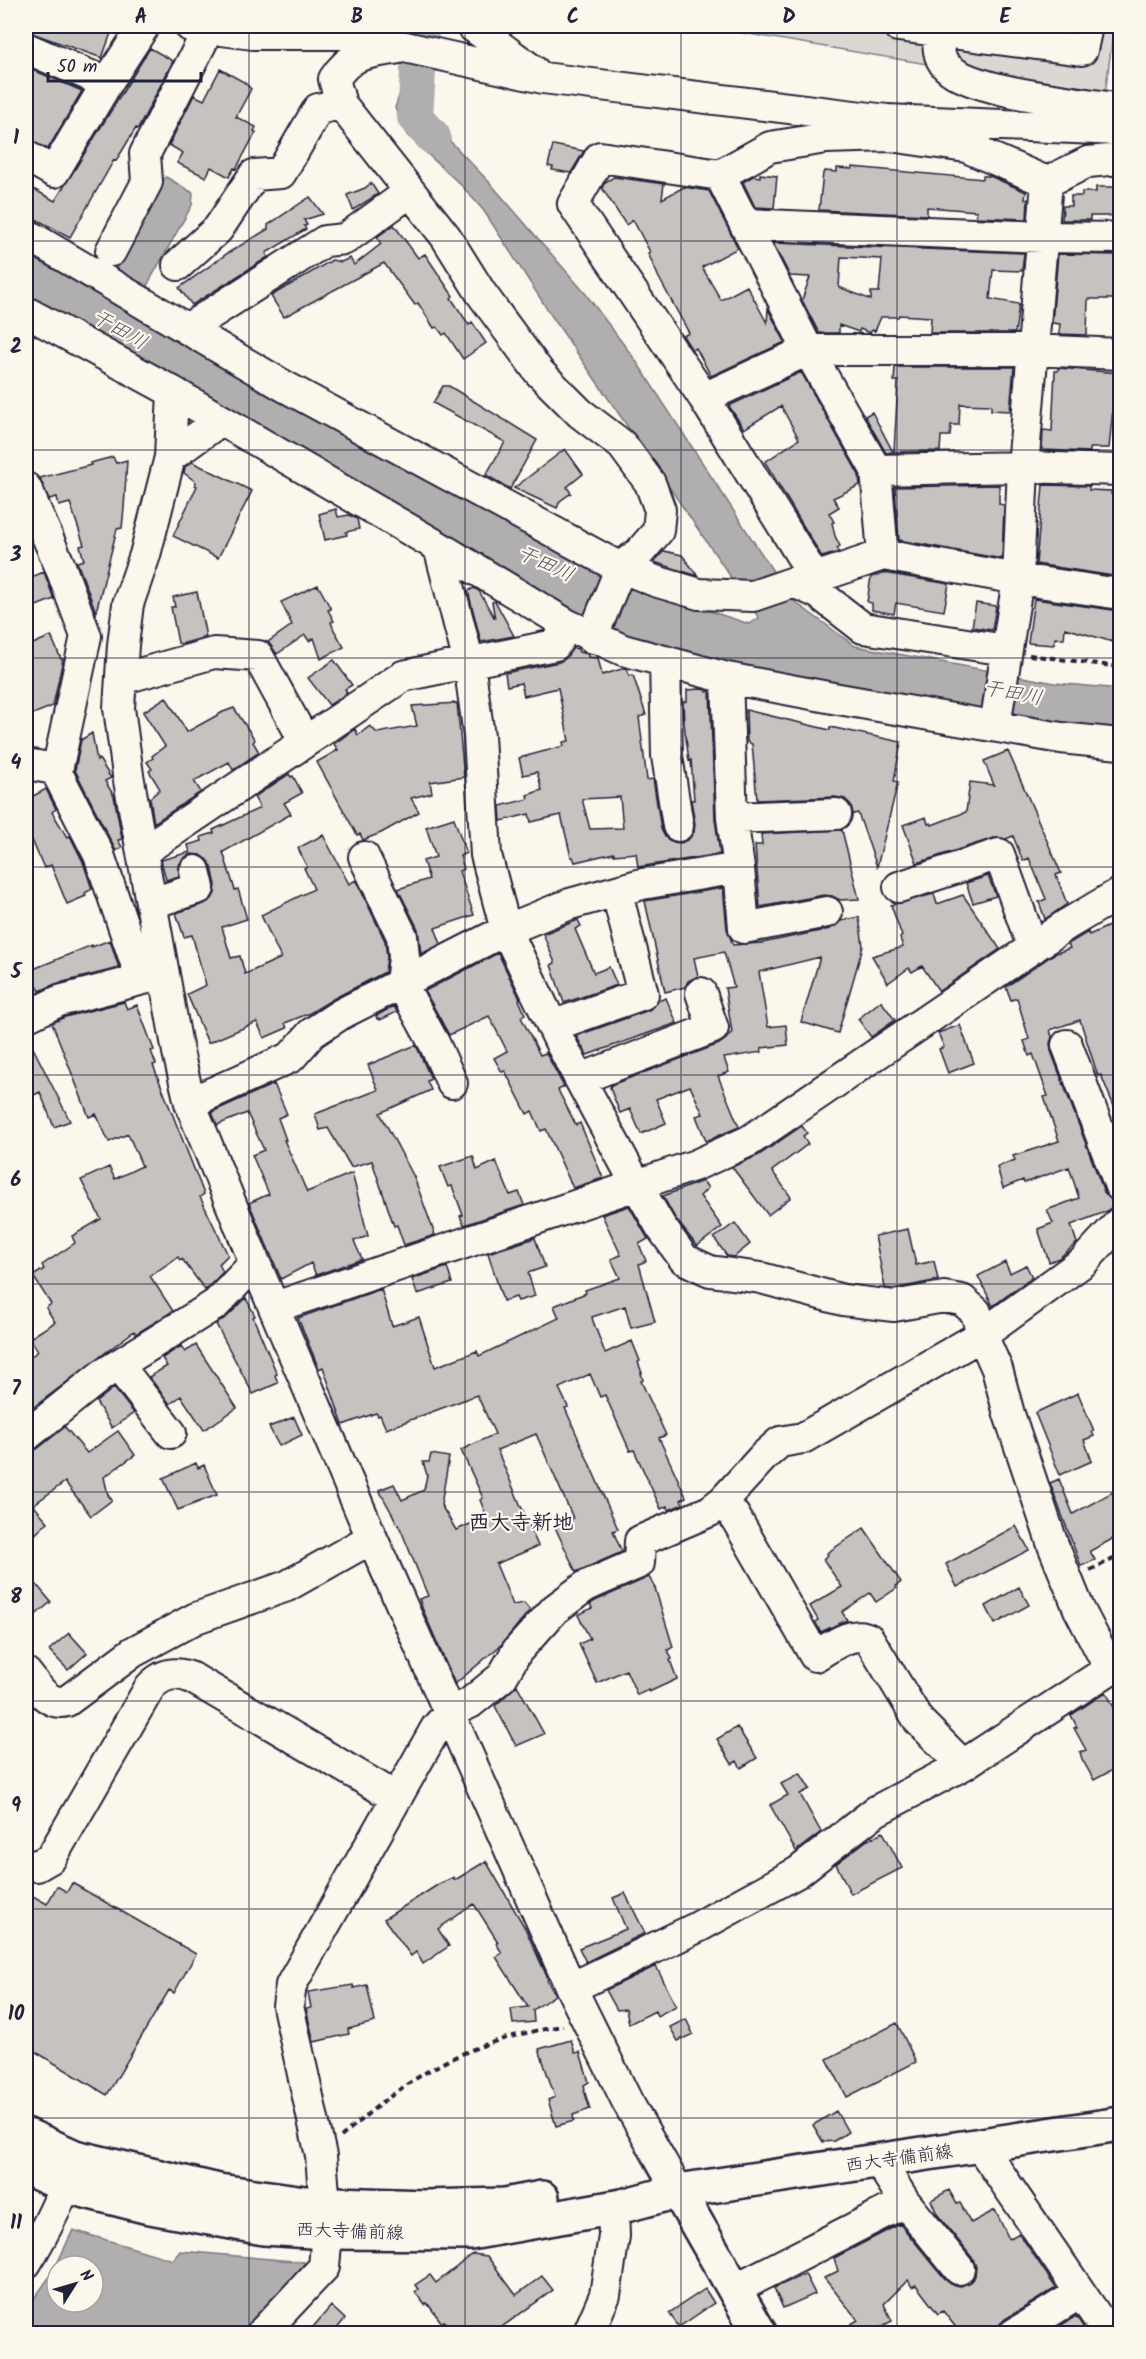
<svg xmlns="http://www.w3.org/2000/svg" width="1146" height="2359" viewBox="0 0 1146 2359" font-family="Kalam,'Klee One',sans-serif">
<style>
.green{fill:#dbd8d3;stroke:#7e7d87;stroke-width:1.5}
.water{fill:#b1aeb0;stroke:#787681;stroke-width:1.5;fill-rule:evenodd}
.lines{fill:none;stroke-linecap:round;stroke-linejoin:round}
.river{stroke:#b1aeb0;stroke-width:36}
.building{fill:#c6c2c0;stroke:#22223b;stroke-width:1.5;fill-rule:evenodd}
.minor-casing{stroke:#22223b;stroke-width:34}
.major-casing{stroke:#22223b;stroke-width:38}
.path{stroke:#22223b;stroke-width:4;stroke-dasharray:6 4.5;stroke-linecap:butt}
.minor{stroke:#fbf7ec;stroke-width:30}
.major{stroke:#fbf7ec;stroke-width:33}
.grid{fill:none;stroke:#22223b;stroke-width:1.5;stroke-opacity:0.55}
.labels{text-anchor:middle;stroke-width:4.5;stroke-linejoin:round;paint-order:stroke}
.street-label{font-size:18px;fill:#22223b;stroke:#fbf7ec}
.water-label{font-size:20px;font-style:italic;fill:#545364;stroke:#fbf7ec}
.quarter-label{font-size:21px;font-weight:bold;fill:#22223b;stroke:#fbf7ec}
.neatline{fill:none;stroke:#22223b;stroke-width:2}
.grid-label{font-size:20px;text-anchor:middle;font-weight:bold;fill:#22223b}
</style>
<rect width="100%" height="100%" fill="#fbf7ec"/>
<filter id="ink" filterUnits="userSpaceOnUse"><feTurbulence type="fractalNoise" baseFrequency=".0167" numOctaves="2"/><feDisplacementMap in="SourceGraphic" scale="12" xChannelSelector="R" yChannelSelector="G"/><feConvolveMatrix kernelMatrix="1 2 1 2 8 2 1 2 1" color-interpolation-filters="sRGB"/></filter>
<g filter="url(#ink)">
<path class="green" d="M702 26H1114L1105 94Z"/>
<path class="water" d="M400 93 429 96 430 120 490 183 585 293 636 361 791 599 855 646 1055 683 1120 689V739L633 648 26 306V253L86 288 97 290 103 286 156 186 166 177 193 193 192 205 144 291 149 321 597 574 749 624 759 618 551 315 484 211 462 186 407 135 395 108Z
M73 2230 173 2260 180 2251 304 2262 301 2272 242 2333 26 2334V2310L53 2272ZM57 2266H93V2302H57Z"/>
<g class="lines">
<path class="river" d="M421 26 415 117 433 137"/>
</g>
<path class="building" d="M26 26H89L111 33 102 58 26 31Z
M150 48 173 61 138 129 136 128 116 161 114 160 70 237 26 214V185L55 201Z
M26 67 82 91 48 149 26 139Z
M220 69 244 82 251 89 236 117 256 127 254 131 256 132 236 169 234 168 229 177 211 167 206 177 177 163 183 153 169 145 194 95 204 100Z
M553 145 584 151 571 173 552 170 553 167 548 166Z
M852 167 983 179V176H990L1026 192 1025 199H1028L1027 219 976 217 977 211 927 207V215L819 210 823 173 825 171 837 172V168L852 169Z
M760 174 777 176 774 208 755 207 743 182 753 176 760 177Z
M614 177 664 184 662 199 684 187 709 191 738 248 702 267 721 300 747 286 767 323 768 309 785 342 711 376 696 348 692 350 683 336 689 333 659 278 648 253 650 252 633 220 626 225 602 188 605 182Z
M371 183 378 194 353 210 347 195 365 188Z
M1096 187H1120V216H1090V220H1062L1063 206H1071V196H1082V192H1096Z
M310 197 323 214 304 220 307 225 304 226 306 229 266 253 268 257 192 305 179 288 228 253 268 229V225Z
M394 225 418 258 425 254 453 296 451 298 469 325 472 322 486 343 463 359 446 333 443 335 437 327 434 328 418 303 415 305 384 263 284 317 272 298 271 296 332 260 341 262 350 258 354 265 381 244 377 237Z
M773 243 1024 253 1022 271 993 270 990 299 1019 304 1015 333H930L931 317 899 315 898 317H881L875 331 872 330 870 333 860 329 859 332 839 325V333H819L802 300 810 277 790 276ZM841 257 882 259 879 292H871V300L839 287Z
M1058 254 1120 255V299H1088L1087 335 1059 334 1060 324 1052 323Z
M895 367H1014L1010 411 991 410V405L960 404 959 425H951L950 436H941L940 451 894 452 898 381H894Z
M1058 368 1120 373V410L1113 409 1109 448H1090V452L1042 450 1043 430 1052 431 1055 371H1058Z
M801 372 859 475 860 485 833 498 839 507 829 513 834 522 832 523 835 536 840 546 837 548 839 552 822 557 765 462 799 439 781 406 744 429 729 406Z
M443 386H449L537 440 510 489 486 475 505 442 433 403Z
M872 412 893 452 886 453 865 416Z
M565 449 583 474 567 487 571 493 560 501 557 508 514 488Z
M113 457 116 463 127 460 124 508 122 528 117 529 96 612 77 562 84 560 80 546 84 545 70 503 59 506 57 497 49 499 40 478 91 465 90 463Z
M192 462 252 491 218 558 173 536 197 486 195 485 196 482 184 473 185 467Z
M999 485V504L1004 505 1002 559 899 540 895 487Z
M1043 485 1089 486V490L1112 491 1111 494H1120L1119 536H1120V577L1036 564Z
M336 509 338 517 349 515 357 519 359 529 346 532 347 535 325 540 319 514Z
M664 551 682 555 698 576 654 562Z
M44 572 54 599 26 610V579Z
M884 573 949 584 944 611 896 603 894 614 872 610V603L867 602 871 577Z
M318 585 331 609 328 610 334 621 331 622 334 630 344 647 321 659 314 638 309 641 305 635 277 654 268 642 292 625 281 602Z
M474 588 479 591 495 619 492 602 495 601 514 636 481 642 468 591Z
M197 592 206 637 181 644 178 643 171 607H175L173 597Z
M1034 599 1120 611V644L1065 628 1064 639 1055 638 1054 645 1028 643Z
M976 603 996 606 992 630 972 627Z
M51 636 61 659H63L53 706 26 717V647Z
M573 648 578 649 579 652 588 654V657L598 658 602 675 625 668 627 669 629 676 633 675 646 715 639 717 647 780 653 779 661 829 665 837 672 842 681 843 689 839 694 832 695 824 691 800H694L691 760 689 761 684 723 683 702 687 701V690L700 689 706 690V692L710 691 715 819 720 854 638 867 636 853 614 855V853L575 862 573 857H571L561 815 531 822 529 814 501 821 500 806 528 799 527 795 542 790 537 772 523 775 519 758 564 746 563 742 569 741 558 688 524 696 521 683 507 686 505 673 559 662 565 659ZM620 797 623 828 590 829 582 799Z
M334 660 352 685 345 689 347 693 329 705 308 678Z
M166 697 187 732 223 712 234 708 255 740 253 742 259 752 233 770 229 762 194 781 201 792 154 823 150 798 160 789 149 771 152 769 147 762 153 758 152 756 165 746 143 712Z
M457 703 464 777 430 782 432 793 411 798 419 812 381 833 363 840 360 834 357 835 317 762 338 750 334 744 355 729 358 735 370 726 377 733 417 726 412 706Z
M746 710 830 730V727L901 742 894 781 898 782 877 867 858 813 853 814 851 805 845 799 835 797 757 800 752 744 747 742Z
M92 733 97 761 99 759 111 778 105 781 114 796 122 839 118 840 122 847 116 851 75 770 81 740Z
M1008 751 1061 873 1056 875 1067 904 1045 919 1039 902 1046 899 1029 858 1023 861 1013 836 1006 839 994 838 917 863 903 825 926 817 928 824 931 823 932 825 966 812 970 782 994 785 984 761Z
M289 774 291 777 293 776 302 793 284 803 291 814 223 852 235 890 238 889 247 919 222 927 231 958 240 956 245 974 281 958 261 915 314 889 304 868 307 867 298 848 323 835 349 884 356 880 385 941 387 957 385 972 333 999 310 1013 285 1023 287 1028 264 1038 257 1022 208 1043 187 994 206 985 192 935 184 937 176 913 204 904 212 899 215 893 216 885 212 867 208 860 201 855 190 854 183 859 179 865V876L166 880 161 860 190 852 188 845 202 841 201 837 214 833 213 830 260 808 254 797Z
M46 789 56 809 52 812 67 837 70 836 83 862 92 889 85 893 86 896 67 904 51 865 44 868 26 826V800Z
M454 818 466 853 460 856 464 869 459 871 474 915 435 928 441 944 421 954 418 929 398 889 429 879 423 861 436 857 426 827Z
M842 830 859 899 840 900 832 896 824 895 760 907 755 845H762L761 834Z
M988 876 996 896 973 903 966 883Z
M723 888 727 929 733 945 762 943 830 929 841 921 859 917 863 946 838 1033 801 1022 820 957 759 972 768 1027 786 1025 788 1045 761 1048 762 1052 724 1058 729 1072 718 1076 739 1127 706 1141 696 1116 703 1114 690 1086 656 1099 666 1123 641 1134 630 1109 620 1113 610 1088 611 1085 719 1044 726 1039 732 1032 725 988 734 987 724 952 694 958 698 976 688 981 685 987 665 992 645 901Z
M934 894 937 904 963 895 1000 949 939 991 922 966 912 972 909 968 888 983 872 956 903 947 900 938 902 936 891 905Z
M578 920 581 926 575 929 594 973 609 967 617 985 564 1003 551 965 555 963 543 934Z
M1120 921V1121L1101 1075 1098 1076 1080 1020 1050 1030 1052 1037 1050 1043 1051 1051 1104 1192 1116 1205 1105 1212 1071 1225 1077 1243 1059 1258 1049 1262 1038 1229 1053 1223 1047 1210 1079 1198 1069 1167 1024 1183 1023 1180 1003 1188 997 1167 1015 1160 1013 1156 1059 1141 1044 1097 1048 1096 1033 1054 1029 1056 1024 1041 1029 1039 1017 998 1011 1000 1006 987 1054 954 1070 948 1068 944 1088 932 1089 935Z
M110 940 119 968 55 984 40 991 38 988 31 970 92 945V947Z
M498 953 520 999 519 1000 525 1014 521 1017 540 1055 546 1053 564 1087 558 1090 576 1125 580 1123 603 1178 573 1188 546 1129 541 1131 532 1111 527 1114 505 1071 502 1072 494 1058 507 1051 489 1016 449 1035 425 991Z
M666 998 677 1023 587 1055 576 1036 649 1010 658 1001Z
M881 1001 895 1020 871 1037 858 1019Z
M124 1002 127 1009 137 1005 154 1050 151 1051 156 1064 153 1065 204 1194 200 1197 228 1255 219 1264 223 1272 205 1290 182 1259 180 1260 178 1257 150 1276 173 1311 136 1334 134 1331 26 1413V1360L38 1351 30 1338 55 1322 46 1308 51 1304 33 1276 44 1269 42 1265 75 1243 72 1236 101 1219 81 1180 109 1167 115 1179 142 1166 128 1134 109 1142 96 1114 89 1117 52 1023 65 1017Z
M394 1006 397 1012 380 1020 379 1018 377 1019 376 1016Z
M960 1025 974 1063 948 1073 939 1049 944 1047 938 1033Z
M26 1034 70 1121 54 1127 40 1092 26 1099Z
M416 1045 431 1079 427 1081 431 1090 380 1113 414 1177 435 1235 404 1245 397 1225 394 1226 372 1161 351 1167 328 1128 320 1130 315 1114 378 1090 368 1065Z
M274 1084 287 1114 278 1118 286 1140H284L307 1192 352 1173 368 1236 354 1241 362 1259 316 1275 311 1263 281 1279 249 1203 269 1194 252 1155 264 1150 247 1113 217 1125 212 1112Z
M802 1126 807 1133 803 1136 808 1144 772 1171 791 1197 768 1215 732 1167 759 1155Z
M473 1156 477 1170 496 1161 510 1195 519 1192 524 1205 464 1225 460 1216 463 1215 452 1186 448 1187 440 1167Z
M703 1181 708 1188 700 1196 722 1227 697 1246 675 1218 663 1196Z
M629 1206 648 1239 639 1244 646 1261 639 1264 655 1322 631 1328 625 1306 592 1317 593 1321 605 1353 632 1341 640 1361 638 1362 642 1373H641L643 1380 641 1381 666 1435 659 1438 686 1497 681 1500 683 1504 669 1510 667 1506 661 1509 634 1450 630 1451 605 1395 600 1397 590 1374 559 1388 568 1407 565 1408 618 1529 613 1531 622 1552 576 1572 554 1525 573 1518 536 1434 497 1450 538 1546 496 1564 513 1605 524 1603 530 1610 501 1645 455 1684 423 1610 419 1599 428 1596 401 1530 379 1490 394 1484 402 1500 424 1490 427 1475 423 1462H429L431 1454 449 1457 441 1505 456 1530 487 1517 480 1500 483 1498 461 1450 495 1434 477 1395 386 1429 380 1415 378 1416 376 1413 343 1425 323 1367 319 1369 298 1318 381 1289 392 1326 419 1317 435 1367 477 1351 479 1356 559 1318 554 1306 586 1293 585 1290 620 1278 611 1259 621 1255 602 1215Z
M735 1223 750 1244 734 1257 727 1256 714 1238Z
M908 1229 916 1265 934 1261 938 1280 893 1289 885 1288 875 1236Z
M535 1238 545 1267 528 1273 535 1296 518 1301 516 1297 503 1301 488 1253Z
M1005 1262 1010 1273 1026 1265 1032 1277 993 1306 978 1276Z
M447 1267 452 1283 417 1294 412 1279Z
M246 1298 255 1316 253 1317 277 1374 275 1375 278 1383 253 1394 216 1324 228 1316Z
M196 1345 237 1408 204 1430 181 1396 170 1404 149 1377 167 1366 162 1358 181 1346 185 1352Z
M114 1388 134 1413 112 1428 96 1402Z
M1078 1393 1094 1431 1092 1432 1094 1436 1084 1440 1092 1461 1060 1475 1035 1413Z
M294 1417 302 1435 279 1446 269 1427Z
M65 1427 87 1453 118 1431 135 1455 104 1477 108 1495 112 1500 91 1516 65 1482 33 1505 48 1522 26 1543V1453L37 1449Z
M196 1463 198 1468 204 1465 217 1495 178 1510 163 1478Z
M1059 1479 1073 1514 1120 1488V1535L1090 1551 1095 1560 1081 1566 1050 1483Z
M1016 1526 1029 1550 957 1587 946 1564Z
M864 1528 901 1582 896 1586 897 1588 876 1602 870 1593 842 1612 847 1620 821 1632 815 1622 818 1620 810 1606 842 1587 823 1559 828 1555 827 1553Z
M26 1572 51 1602 33 1617 26 1609Z
M649 1577 655 1588 673 1647 668 1650 672 1659 670 1660 677 1679 649 1692 648 1690 637 1695 626 1670 597 1683 579 1644 590 1639 578 1615 592 1608 590 1604 595 1601Z
M1019 1587 1029 1605 995 1624 986 1606Z
M69 1633 87 1653 68 1670 49 1650Z
M517 1685 544 1734 516 1746 495 1706Z
M1106 1692 1120 1719V1766L1094 1780 1082 1759 1080 1752 1086 1750 1074 1728 1077 1727 1071 1715Z
M737 1727 757 1758 741 1768 737 1761 732 1764 717 1739Z
M800 1773 810 1789 800 1794 821 1832 796 1851 770 1805 788 1795 781 1784Z
M883 1832 902 1868 851 1894 836 1864 866 1841Z
M486 1861 525 1928 548 1979 547 1980 555 1995 533 2010 534 2022 513 2024 511 2009 528 2007 496 1957 502 1953 496 1943 498 1942 474 1904 438 1929 449 1946 423 1964 416 1952 411 1956 384 1919 439 1884 454 1877 455 1880Z
M72 1883 196 1954 174 1993 169 1990 107 2095 26 2046V1892L47 1904 57 1886 67 1892Z
M625 1893 645 1933 586 1962 579 1948 626 1929 613 1898Z
M656 1966 676 2006 657 2016 655 2011 629 2024 626 2009 617 2010 606 1990Z
M353 1985 354 1988 367 1985 375 2022 348 2029 349 2034 314 2042 306 2009 311 2008 308 1992Z
M686 2019 693 2034 678 2041 670 2027Z
M897 2023 916 2062 847 2097 827 2059Z
M571 2040 575 2053 580 2052 589 2082 584 2085 585 2089 584 2090 590 2109 573 2115 574 2121 556 2126 548 2100 555 2097 539 2049Z
M836 2111 848 2132 834 2141 823 2142 813 2125Z
M949 2190 957 2204 960 2203 971 2223 995 2210 1009 2239 1019 2233 1056 2288 1005 2319 999 2325 997 2334H961L943 2311 938 2314 916 2285 912 2287 908 2280 884 2304 892 2321 867 2334H834L858 2320 824 2278 838 2271 834 2258 900 2224 946 2280 952 2285 961 2286 970 2282 975 2276 976 2267 973 2259 937 2214 931 2200Z
M473 2254 487 2256 516 2295 542 2276 553 2290 492 2334H453L444 2321 442 2323 427 2303 425 2305 415 2292 418 2289 415 2285 430 2275 436 2283Z
M805 2274 815 2294 783 2308 774 2288Z
M705 2289 714 2303 679 2327 669 2313Z
M331 2306 345 2319 332 2334H307Z
M1076 2316 1084 2328 1082 2334H1047Z"/>
<g class="lines">
<defs>
<path id="minor" d="M190 26 253 34H350
M330 26 405 47 543 78 887 120 1120 130
M472 26 535 72
M898 26 1082 50 1087 26
M939 32C938 45 937 57 947 67 974 93 1080 102 1120 109
M26 48 107 83 144 26
M399 48C367 54 353 51 334 79L341 104 446 237 481 293 539 372 580 413 622 445 650 483 660 510 658 531 639 553 621 567 592 638
M26 156 54 172 107 83
M720 175 808 350 876 470 883 555
M1047 182 966 147 890 136 826 138 770 147 720 175 600 157 573 204 704 398 815 578 883 555 1018 579 1023 467 1047 182 1088 162 1120 159
M745 224 1042 237 1120 238
M26 234 284 386 611 563 655 581 699 594 753 596 794 582 818 593 863 628 1006 650
M111 251 147 182 145 154 209 28
M178 265 218 229 254 175 281 173 318 109 341 104
M26 312 173 392 439 547 568 625 623 650 727 678 833 698 1061 738 1120 744
M187 329 325 241 345 239 410 192
M173 392 170 457 145 555 128 604 123 645 119 708 128 775 178 1052 190 1103 255 1263 372 1538 571 1988 627 2101 678 2191
M704 398 808 350H1031L1120 354
M170 457 221 420
M876 470 1023 467 1120 470
M26 488 60 566 86 636 58 766 55 769
M439 547 469 663 479 736 486 855 506 930 561 1044 636 1184 661 1227 684 1259 710 1271 761 1278 843 1300 894 1306 944 1297 962 1300 976 1312 982 1335 803 1438 780 1442 764 1456 723 1501
M665 661 667 756 678 826
M121 679 214 653 258 656 305 742
M995 726 1018 579 1120 594
M26 764 55 769 99 855 141 978
M732 818 836 814
M142 852 403 676 555 645 568 625
M364 857 402 936 404 957 401 983 434 1043 452 1083
M739 868 744 928 827 912
M899 887 999 854 1033 948
M152 903 199 888 195 871
M26 1017 59 1001 159 975
M552 1026 643 994 620 905
M1067 1045 1120 1186
M580 1079 713 1028 701 993
M190 1103 291 1057 312 1033 341 1014 506 930 570 904 642 884 739 868 732 818 727 678
M275 1307 696 1165 749 1141 1066 925 1120 893
M118 1365 171 1433
M26 1436 102 1375 216 1304 255 1263
M26 1673C37 1686 48 1707 67 1701L133 1652 196 1618 287 1586 372 1538
M26 1865 37 1866 51 1858 150 1687C162 1674 175 1671 192 1678L397 1798
M571 1988 698 1927 798 1872 876 1811 963 1765 1110 1669 1079 1609 1053 1545 1009 1414 997 1369 982 1335 1083 1262 1120 1222
M981 2147 1104 2327 1099 2334
M905 2202 959 2269
M26 2263C45 2232 62 2199 73 2163
M735 2289 905 2202 879 2161
M261 2334 324 2267 327 2232 321 2156 288 2006 291 1985 436 1728 449 1713 470 1703 502 1677 517 1651 555 1609 586 1586 639 1563 640 1541 710 1511 723 1501 734 1515 815 1656C830 1648 852 1629 869 1639L919 1721 963 1765
M588 2334 605 2295 614 2236 613 2208
M1014 2334 1080 2293"/>
<path id="major" d="M26 2135 75 2157 219 2191 305 2203 425 2207 505 2205 542 2198
M26 2168 66 2186 145 2206 264 2228 327 2232 470 2233 622 2206 678 2191 1120 2124
M678 2191 760 2334"/>
</defs>
<use href="#minor" class="minor-casing"/>
<use href="#major" class="major-casing"/>
<path class="path" d="M1029 655 1120 667
M1090 1570 1120 1556
M341 2137C413 2073 466 2041 563 2026"/>
<use href="#minor" class="minor"/>
<use href="#major" class="major"/>
</g>
</g>
<path class="grid" d="M249 26V2334M465 26V2334M681 26V2334M897 26V2334M26 241H1120M26 450H1120M26 658H1120M26 867H1120M26 1075H1120M26 1284H1120M26 1492H1120M26 1701H1120M26 1909H1120M26 2118H1120"/>
<g class="labels">
<g class="street-label">
<text transform="translate(899 2158) rotate(-8)" y="6">西大寺備前線</text>
<text transform="translate(350 2231) rotate(2)" y="6">西大寺備前線</text>
</g>
<g class="water-label">
<text transform="translate(120 329) rotate(30)" y="7">干田川</text>
<text transform="translate(546 563) rotate(25)" y="7">干田川</text>
<text transform="translate(1013 692) rotate(11)" y="7">干田川</text>
</g>
<g class="quarter-label">
<text x="521" y="1529">西大寺新地</text>
</g>
</g>
<rect width="1146" height="2359" fill="none" stroke="#fbf7ec" stroke-width="66"/>
<g transform="translate(75 2284) rotate(53)"><circle r="28" fill="#fbf7ec" stroke="#a4a2a5" stroke-width="1.5"/>
<path d="M0-4.5L10 22L0 15L-10 22Z" fill="#22223b"/>
<text y="-9" font-size="16" font-weight="bold" text-anchor="middle" fill="#22223b">N</text>
</g>
<path d="M48 72v9h153v-9" fill="none" stroke="#22223b" stroke-width="3"/>
<text x="57" y="72" font-size="18" fill="#22223b" stroke="#fbf7ec" stroke-width="4.5" paint-order="stroke">50 m</text>
<rect x="33" y="33" width="1080" height="2293" class="neatline"/>
<g class="grid-label">
<text x="141" y="23">A</text>
<text x="357" y="23">B</text>
<text x="573" y="23">C</text>
<text x="789" y="23">D</text>
<text x="1005" y="23">E</text>
<text x="16" y="144">1</text>
<text x="16" y="353">2</text>
<text x="16" y="561">3</text>
<text x="16" y="769">4</text>
<text x="16" y="978">5</text>
<text x="16" y="1186">6</text>
<text x="16" y="1395">7</text>
<text x="16" y="1603">8</text>
<text x="16" y="1812">9</text>
<text x="16" y="2020">10</text>
<text x="16" y="2229">11</text>
</g>
</svg>
